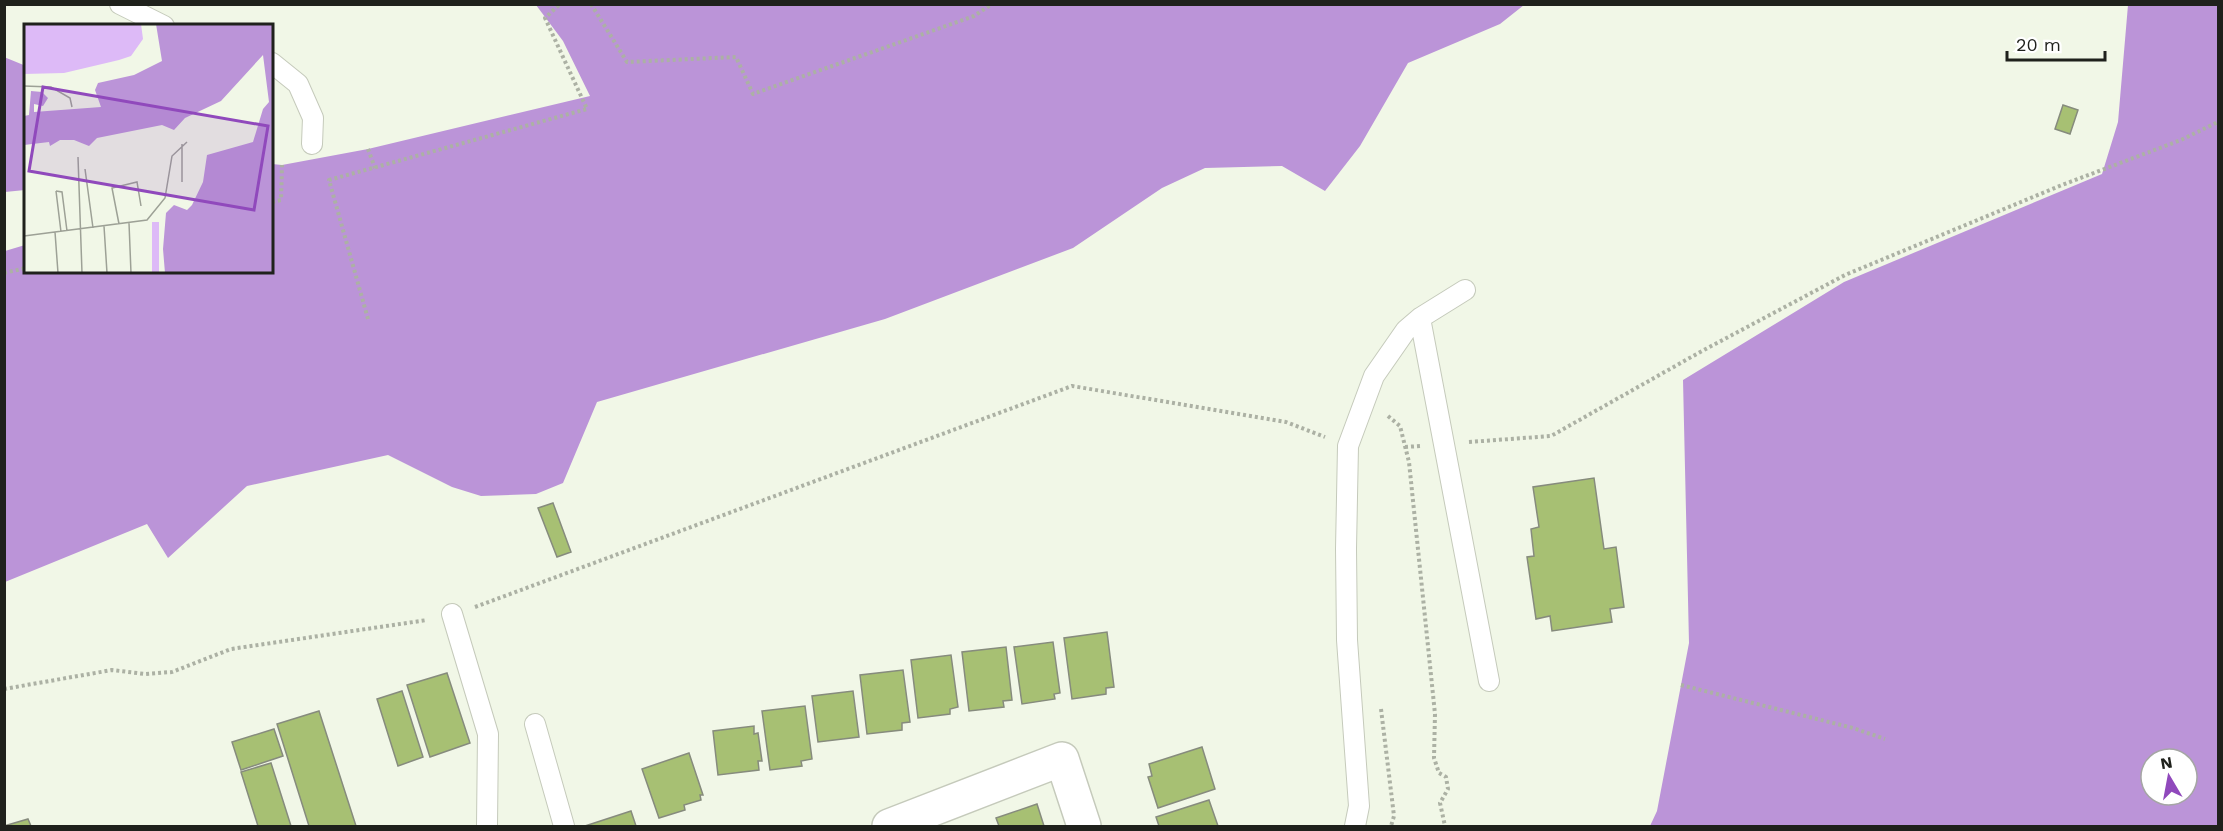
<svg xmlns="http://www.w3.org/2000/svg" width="2223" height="831" viewBox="0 0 2223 831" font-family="'Work Sans',sans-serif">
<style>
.water{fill:#bb94d8;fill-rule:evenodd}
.building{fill:#a7c073;stroke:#868b7d;stroke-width:1.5}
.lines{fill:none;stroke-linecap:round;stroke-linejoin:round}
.service-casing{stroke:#c5cabb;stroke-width:22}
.minor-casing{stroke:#c5cabb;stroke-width:36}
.path{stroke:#acb1a4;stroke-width:4;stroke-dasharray:3 3;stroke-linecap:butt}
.service{stroke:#fff;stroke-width:20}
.minor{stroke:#fff;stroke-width:33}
.inset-road{fill:none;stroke:#9da196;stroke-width:1.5}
.view{fill:#9049bc;fill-opacity:0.15;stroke:#9049bc;stroke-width:3}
.inset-edge{fill:none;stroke:#1f211c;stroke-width:3}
</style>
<rect width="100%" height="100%" fill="#f1f7e7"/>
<path class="water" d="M536 5H1524L1500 24 1408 63 1360 146 1325 191 1282 166 1205 168 1162 188 1073 248 885 319 597 402 563 483 536 494 481 496 452 487 388 455 247 486 168 558 147 524 5 582V251L25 245 26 272H272V164L282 165 368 149 590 96 563 41Z
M2128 5H2218V826H1650L1657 811 1689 643 1683 380 1844 282 2102 174 2118 122ZM2151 759H2187V795H2151Z
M4 57 26 66 25 190 5 192Z"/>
<path class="building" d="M2063 105 2078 110 2070 134 2055 129Z
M1594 478 1604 549 1616 547 1624 607 1610 609 1612 622 1552 631 1550 616 1536 619 1527 557 1534 556 1531 529 1539 527 1533 487Z
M553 503 571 552 557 557 538 508Z
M1107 632 1114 687 1106 688V694L1072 699 1064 638Z
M1053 642 1060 693 1054 694 1055 699 1022 704 1014 647Z
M1006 647 1012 700 1003 701 1004 707 969 711 962 652Z
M951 655 958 707 950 709V714L918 718 911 660Z
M903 670 910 722 902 723V730L867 734 860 675Z
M447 673 470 743 430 757 407 685Z
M402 691 423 757 398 766 377 699Z
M853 691 859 737 818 742 812 696Z
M805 706 812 759 801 761 802 766 770 770 762 711Z
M319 711 356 826H309L277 724Z
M754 726V734L758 733 762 761H758L759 770 718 775 713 731Z
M274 729 283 756 241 770 232 742Z
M1202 747 1215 789 1158 808 1148 777 1152 776 1149 764Z
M689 753 703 795H700L701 800 684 805 685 810 659 818 642 769Z
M271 763 291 826H258L241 772Z
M1209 800 1218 826H1159L1156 817Z
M1037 804 1044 826H999L996 818Z
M631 811 636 826H585Z
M28 819 31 826H4Z"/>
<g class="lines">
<defs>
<path id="service" d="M120 4 164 26
M272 63 298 84 313 118 312 144
M1420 318 1489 681
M452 614 488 734 487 826
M535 724 564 826
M1355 826 1359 806 1347 640 1346 549 1348 446 1374 376 1406 330 1420 318 1465 290"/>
<path id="minor" d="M889 826 1062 759 1084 826"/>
</defs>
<use href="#service" class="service-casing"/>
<use href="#minor" class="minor-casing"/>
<path class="path" d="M591 4 627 62 736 57 753 94 974 16 992 4
M368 149 375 168
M272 202 281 200 282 165
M4 273 26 268
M368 319 329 180 587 109 545 18 560 4
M1388 416 1400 426 1409 462 1435 714 1434 758 1439 773 1446 777 1448 789 1440 803 1445 826
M1469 442 1551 436 1702 351 1845 275 2062 185 2181 140 2218 122
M1405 447 1420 446
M475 607 1072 386 1286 422 1325 437
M1681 685 1853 728 1885 739
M4 689 112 670 145 674 172 672 231 649 427 620
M1381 709 1394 816 1391 826"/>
<use href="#service" class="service"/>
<use href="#minor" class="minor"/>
</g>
<g transform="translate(24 24)">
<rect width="249" height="249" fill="#f1f7e7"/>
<path d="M0 0H117L119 15 107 32 95 36 40 49 0 50ZM128 198H135V249H128Z" fill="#ddbaf7"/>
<path d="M132 0H249V249H141L139 225 142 189 150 181 163 186 168 181 179 158 183 131 229 118 239 85 245 78 239 31 197 77 161 94 150 106 138 101 73 114 65 122 50 116H36L26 122 25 118 0 121V92L5 91 7 67 18 68 24 74 19 82 10 80V88L77 83 71 66 74 59 110 51 138 37Z" fill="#bb94d8"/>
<path class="inset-road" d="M0 62 27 63 46 74 48 83M158 120V158M54 133 58 249M61 145 69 204M32 167 38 168 43 207M32 167 37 208M105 199 107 249M95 200 88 164 113 158 117 182M80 202 83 249M31 208 34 249M0 212 123 196 141 174 148 132 163 118"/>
<path class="view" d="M19 63 244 102 230 186 5 147Z"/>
<rect width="249" height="249" class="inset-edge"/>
</g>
<rect width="2223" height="831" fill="none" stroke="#1f211c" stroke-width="12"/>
<g transform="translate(2169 777) rotate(350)"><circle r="28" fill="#ffffff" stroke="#a5a6a4" stroke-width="1.5"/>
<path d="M0-4.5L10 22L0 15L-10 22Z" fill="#9049bc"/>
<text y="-9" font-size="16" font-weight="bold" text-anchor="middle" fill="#1f211c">N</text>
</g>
<path d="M2007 51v9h98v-9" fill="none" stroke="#1f211c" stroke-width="3"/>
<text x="2016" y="51" font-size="18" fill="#1f211c" stroke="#ffffff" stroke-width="4.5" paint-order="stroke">20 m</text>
</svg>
